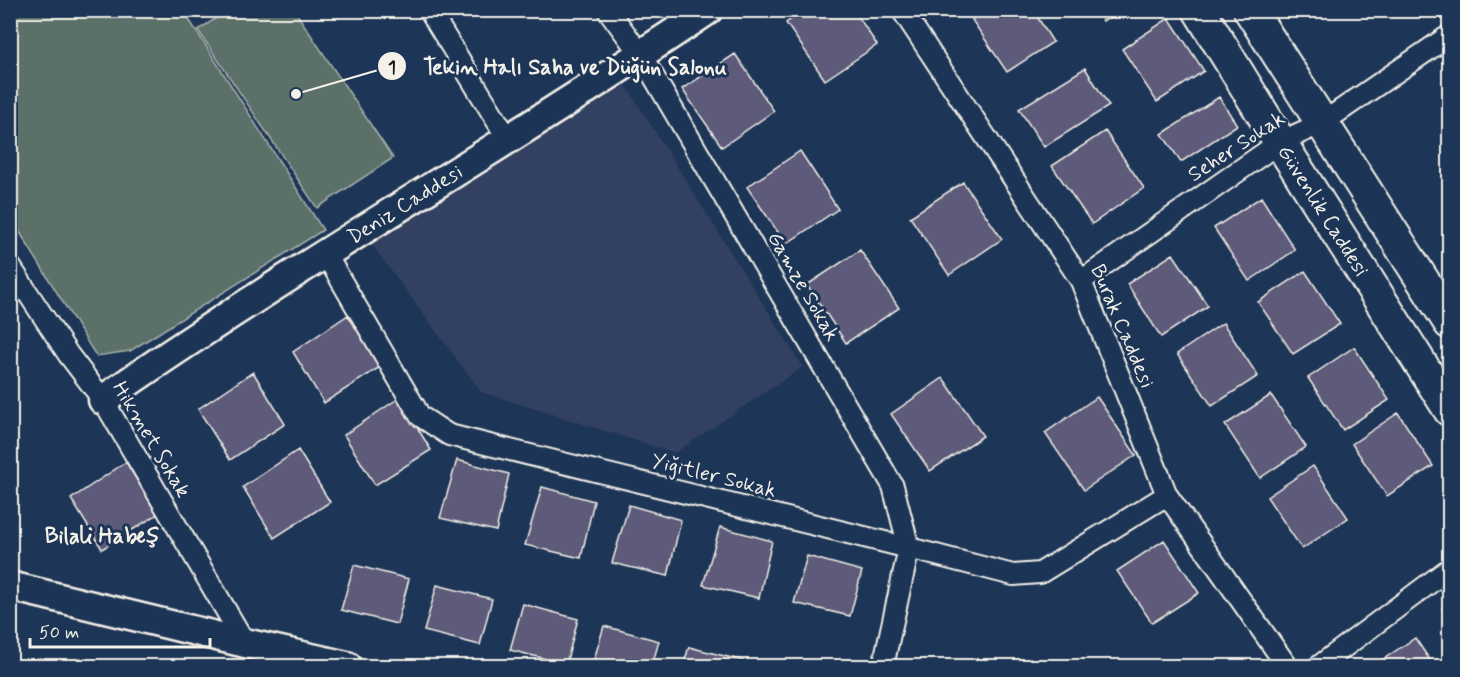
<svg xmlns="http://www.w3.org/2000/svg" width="1460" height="677" viewBox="0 0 1460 677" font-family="Mynerve,sans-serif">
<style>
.built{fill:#304062}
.green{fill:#5c706b;stroke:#a8b0aa;stroke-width:1.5}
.building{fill:#5d5a7a;stroke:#f4f1e8;stroke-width:1.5}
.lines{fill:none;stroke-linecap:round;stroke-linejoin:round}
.street-casing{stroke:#f4f1e8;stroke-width:24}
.secondary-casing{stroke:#f4f1e8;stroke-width:33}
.primary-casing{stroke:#f4f1e8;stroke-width:36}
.street{stroke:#1d3557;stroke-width:20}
.secondary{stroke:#1d3557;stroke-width:28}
.primary{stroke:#1d3557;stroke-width:32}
.labels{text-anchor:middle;stroke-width:6;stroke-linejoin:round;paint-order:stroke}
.street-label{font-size:21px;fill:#f4f1e8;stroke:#1d3557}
.neighbourhood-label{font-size:22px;font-weight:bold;fill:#f4f1e8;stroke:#1d3557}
.leader{fill:none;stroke:#f4f1e8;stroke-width:2}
.callout-dot{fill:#f4f1e8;stroke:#1d3557;stroke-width:2}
.mark-label{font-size:18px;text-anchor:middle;font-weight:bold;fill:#111}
.callout-label{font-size:22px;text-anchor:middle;font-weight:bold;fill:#f4f1e8;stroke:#1d3557;stroke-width:6;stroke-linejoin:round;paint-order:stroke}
</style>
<rect width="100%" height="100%" fill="#1d3557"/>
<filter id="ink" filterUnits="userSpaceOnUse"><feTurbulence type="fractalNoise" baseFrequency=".0167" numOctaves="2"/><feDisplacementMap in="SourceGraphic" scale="12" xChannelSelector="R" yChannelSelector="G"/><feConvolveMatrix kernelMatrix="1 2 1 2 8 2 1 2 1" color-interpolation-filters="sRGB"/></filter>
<g filter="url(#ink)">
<path class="built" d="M624 82 803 367 675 453 481 392 369 241Z"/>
<path class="green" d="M183 10 323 230 130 351 96 356 11 218V11Z
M227 11H295L393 158 317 208 198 30Z"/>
<path class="building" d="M804 10H854L877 45 825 80 786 23Z
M986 10H1033L1053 42 1007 72 972 20Z
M1095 10H1119L1103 21Z
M1169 18 1204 71 1157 102 1122 49Z
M735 54 774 111 722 147 682 89Z
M1085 68 1109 106 1044 147 1019 109Z
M1219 97 1237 125 1181 162 1162 134Z
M1105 131 1144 188 1092 224 1052 166Z
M800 151 838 209 786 244 747 187Z
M963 182 1002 239 949 275 910 217Z
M1261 197 1295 250 1249 281 1214 228Z
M860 250 899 308 846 343 807 285Z
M1173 254 1208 306 1161 337 1127 284Z
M1305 271 1340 324 1293 354 1258 302Z
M348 315 380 367 324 403 293 352Z
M1223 323 1258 376 1212 406 1177 354Z
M1354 347 1389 400 1343 430 1308 378Z
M253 372 285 424 230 460 198 409Z
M943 378 983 436 930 471 891 414Z
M1271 395 1306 447 1260 478 1225 425Z
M1097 397 1136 455 1084 490 1045 433Z
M399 398 431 450 375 485 344 435Z
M1398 413 1433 466 1387 496 1352 444Z
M298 450 330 502 274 538 243 487Z
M457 460 509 474 496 531 440 518Z
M126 462 158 514 102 549 71 499Z
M1313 466 1348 518 1302 549 1267 497Z
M542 487 594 501 581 558 525 545Z
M629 505 681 520 668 576 612 563Z
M720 527 772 541 759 598 703 585Z
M1164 540 1199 593 1152 623 1117 571Z
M807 556 862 571 850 616 794 603Z
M354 565 409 579 397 624 341 610Z
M437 585 492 599 480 645 424 631Z
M523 604 578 619 566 664 510 650Z
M1450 604V621L1442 609Z
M604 626 659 641 652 666H592Z
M1415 638 1434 666H1373Z
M689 647 744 661 742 666H683Z"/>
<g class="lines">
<defs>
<path id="street" d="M429 10 508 139
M608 10 641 55 893 486 909 548 883 666
M902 10 1081 281 1167 495 1287 666
M325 253 420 416 449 435 909 548 1013 575 1040 573 1167 495
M10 266 68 354 103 400 245 643
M1081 281 1280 142 1322 123 1450 35
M1319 666 1450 568"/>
<g id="secondary">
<path id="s1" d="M103 400C159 360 218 322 276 285 420 193 567 105 708 10"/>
<path d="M10 586 245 643 347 666"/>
</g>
<g id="primary">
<path id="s2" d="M1199 10 1280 142 1450 410"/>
<path d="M1250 10 1450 323"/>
</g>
</defs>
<use href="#street" class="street-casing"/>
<use href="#secondary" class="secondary-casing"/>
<use href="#primary" class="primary-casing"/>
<use href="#street" class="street"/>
<use href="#secondary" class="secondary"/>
<use href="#primary" class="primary"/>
</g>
</g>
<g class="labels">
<g class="street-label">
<text transform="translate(1236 146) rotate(-33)" y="7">Seher Sokak</text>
<text dy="7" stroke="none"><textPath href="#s1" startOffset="360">Deniz Caddesi</textPath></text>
<text dy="7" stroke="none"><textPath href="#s2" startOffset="236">Güvenlik Caddesi</textPath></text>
<text transform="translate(804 286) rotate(60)" y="7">Gamze Sokak</text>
<text transform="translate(1123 326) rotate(67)" y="7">Burak Caddesi</text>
<text transform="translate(152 439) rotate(59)" y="7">Hikmet Sokak</text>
<text transform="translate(714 475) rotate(14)" y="7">Yiğitler Sokak</text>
</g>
<g class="neighbourhood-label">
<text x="102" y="543">Bilali Habeş</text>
</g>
</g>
<path class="leader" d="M296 94L392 66"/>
<g class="callout-dot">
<circle cx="296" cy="94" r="6"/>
<circle cx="392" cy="66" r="15"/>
</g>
<g class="mark-label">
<text x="392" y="73">1</text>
</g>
<g class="callout-label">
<text x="575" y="74">Tekin Halı Saha ve Düğün Salonu</text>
</g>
<rect width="1460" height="677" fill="none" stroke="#1d3557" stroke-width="36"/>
<rect x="18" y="18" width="1424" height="641" fill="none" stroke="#f4f1e8" stroke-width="2" filter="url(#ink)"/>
<path d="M30 638v9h180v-9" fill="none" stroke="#f4f1e8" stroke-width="3"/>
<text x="39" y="638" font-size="18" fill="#f4f1e8" stroke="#1d3557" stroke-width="4.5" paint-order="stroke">50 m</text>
</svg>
